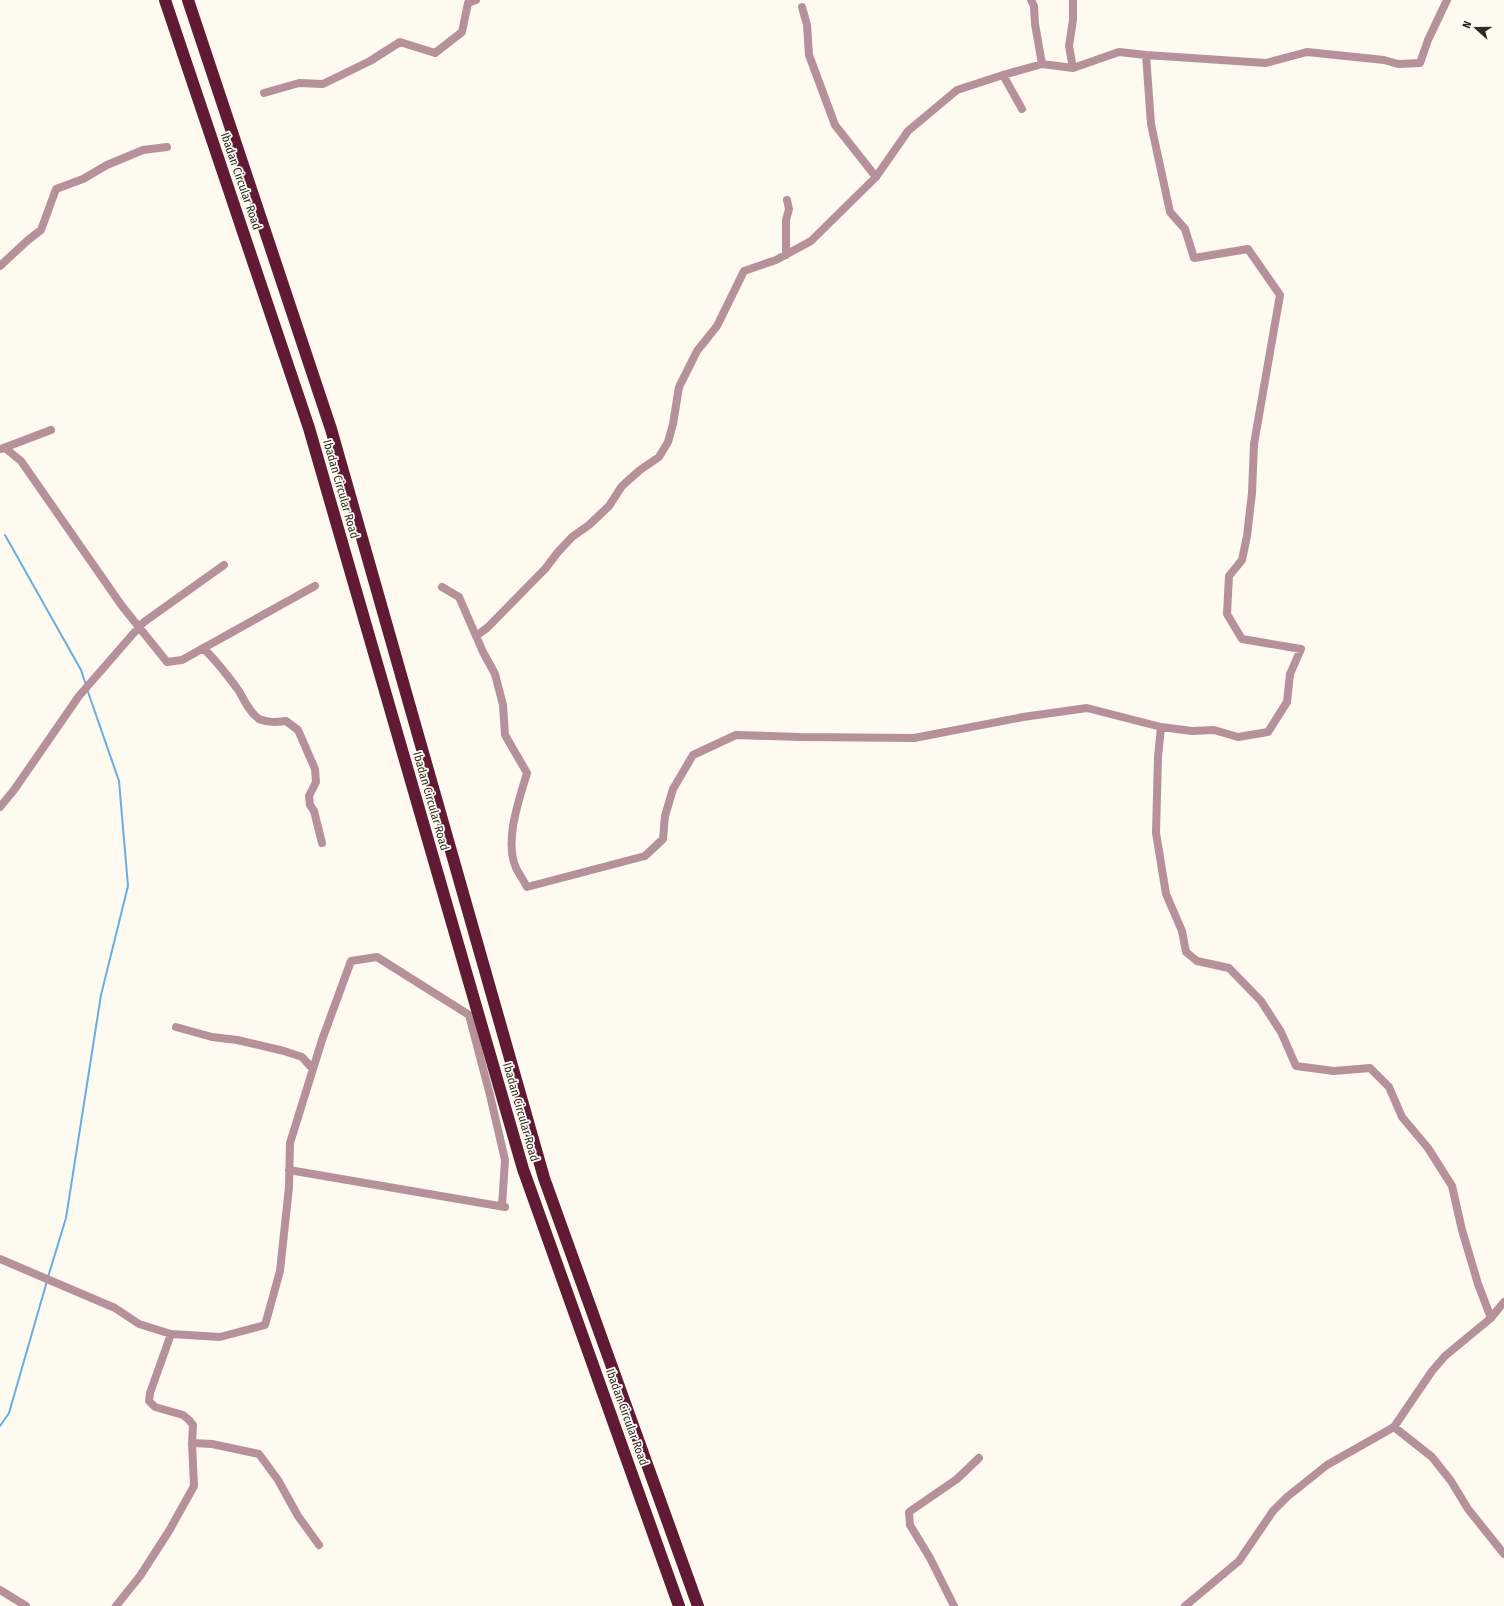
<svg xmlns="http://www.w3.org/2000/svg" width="1504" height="1606" viewBox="0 0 1504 1606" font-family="'Fira Sans Condensed',sans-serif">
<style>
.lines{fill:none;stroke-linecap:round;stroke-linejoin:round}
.stream{stroke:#67aee2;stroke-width:2}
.minor{stroke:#b6919a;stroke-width:8}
.highway{stroke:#601a34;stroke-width:12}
.labels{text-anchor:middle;stroke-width:3.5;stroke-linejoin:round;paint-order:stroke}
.street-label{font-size:12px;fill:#2c2a25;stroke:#fefaf0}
</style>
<rect width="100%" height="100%" fill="#fefaf0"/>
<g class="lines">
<path class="stream" d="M5 535 81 670 86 685
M48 1277 66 1218 101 995 128 886 119 781 87 689
M0 1426 9 1413 47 1281"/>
<path class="minor" d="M1031 0 1034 6 1035 24 1042 64
M802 7 807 25 809 55 835 125 876 177
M1073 68 1069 46 1073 20V0
M1003 75 1022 109
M264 93 299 83 323 84 370 61 400 42 435 53 462 32 468 3 476 0
M786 255V220L789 209 787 200
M0 266 28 240 41 230 56 189 83 179 107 165 143 150 167 147
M5 448 21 461 122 606 167 662 182 660 315 586
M1 449 51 430
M442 587 459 597 483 652 495 674 503 705 505 735 527 773C519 800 504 841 516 868 519 874 524 881 527 887L645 856 663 839 665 816 673 789 693 755 736 735 800 737 914 738 1023 717 1087 708 1161 727 1192 731 1214 730 1238 737 1268 732 1287 702 1290 674 1301 649 1242 639 1227 614 1229 576 1242 560 1247 536 1252 493 1254 444 1280 295 1248 249 1194 258 1185 229 1170 212 1151 124 1146 55
M476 636 487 628 545 569 558 552 572 537 589 525 609 506 622 486 640 470 659 457 668 442 673 424 679 387 697 351 717 326 744 271 776 260 811 241 876 177 908 131 957 90 1003 75 1042 64 1073 68 1119 52 1146 55 1266 63 1307 52 1384 60 1398 64 1420 63 1428 40 1447 0
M203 648C217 661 228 676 239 691 244 700 250 713 259 719 268 723 277 722 286 721L298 730 315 769 316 782 309 796 310 805 314 811 322 843
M1161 727 1158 757 1156 833 1166 894 1182 931 1186 952 1197 961 1229 968 1261 1001 1281 1032 1296 1066 1334 1071 1370 1068 1389 1087 1402 1117 1428 1148 1452 1186 1462 1230 1478 1284 1491 1318
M0 807 14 790 79 696 139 627 144 622 224 565
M176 1027 212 1037 237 1040 284 1051 302 1057 313 1069
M289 1170 505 1207
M0 1259 115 1308 139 1324 171 1334
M1394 1427 1432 1457 1451 1481 1468 1509 1504 1554
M192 1443 212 1444 259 1454 278 1480 298 1516 319 1545
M0 1590 26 1606
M116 1606 140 1576 169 1531 194 1486 192 1443 193 1425 189 1420 183 1415 155 1407 149 1401 150 1393 171 1334 220 1337 265 1325 280 1271 289 1187 290 1143 322 1040 351 961 377 957 469 1015 490 1095 505 1160 502 1206
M954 1606 930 1558 910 1525 909 1512 957 1479 979 1458
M1185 1606 1239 1561 1273 1511 1287 1497 1327 1465 1394 1427 1432 1371 1445 1356 1491 1318 1504 1302"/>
<path class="highway" d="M165 0 309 428 523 1169 679 1606
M188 0 331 429 544 1178 698 1606"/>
</g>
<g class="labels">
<g class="street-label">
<text transform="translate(241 181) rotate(71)" y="4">Ibadan Circular Road</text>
<text transform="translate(341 489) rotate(74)" y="4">Ibadan Circular Road</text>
<text transform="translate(431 801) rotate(74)" y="4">Ibadan Circular Road</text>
<text transform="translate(521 1112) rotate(74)" y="4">Ibadan Circular Road</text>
<text transform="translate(627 1417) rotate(70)" y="4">Ibadan Circular Road</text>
</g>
</g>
<g transform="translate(1476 28) rotate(291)" stroke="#fefaf0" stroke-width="3" paint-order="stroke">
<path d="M0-3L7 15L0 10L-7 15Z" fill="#2c2a25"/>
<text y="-6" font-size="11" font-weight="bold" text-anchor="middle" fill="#2c2a25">N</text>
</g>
</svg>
